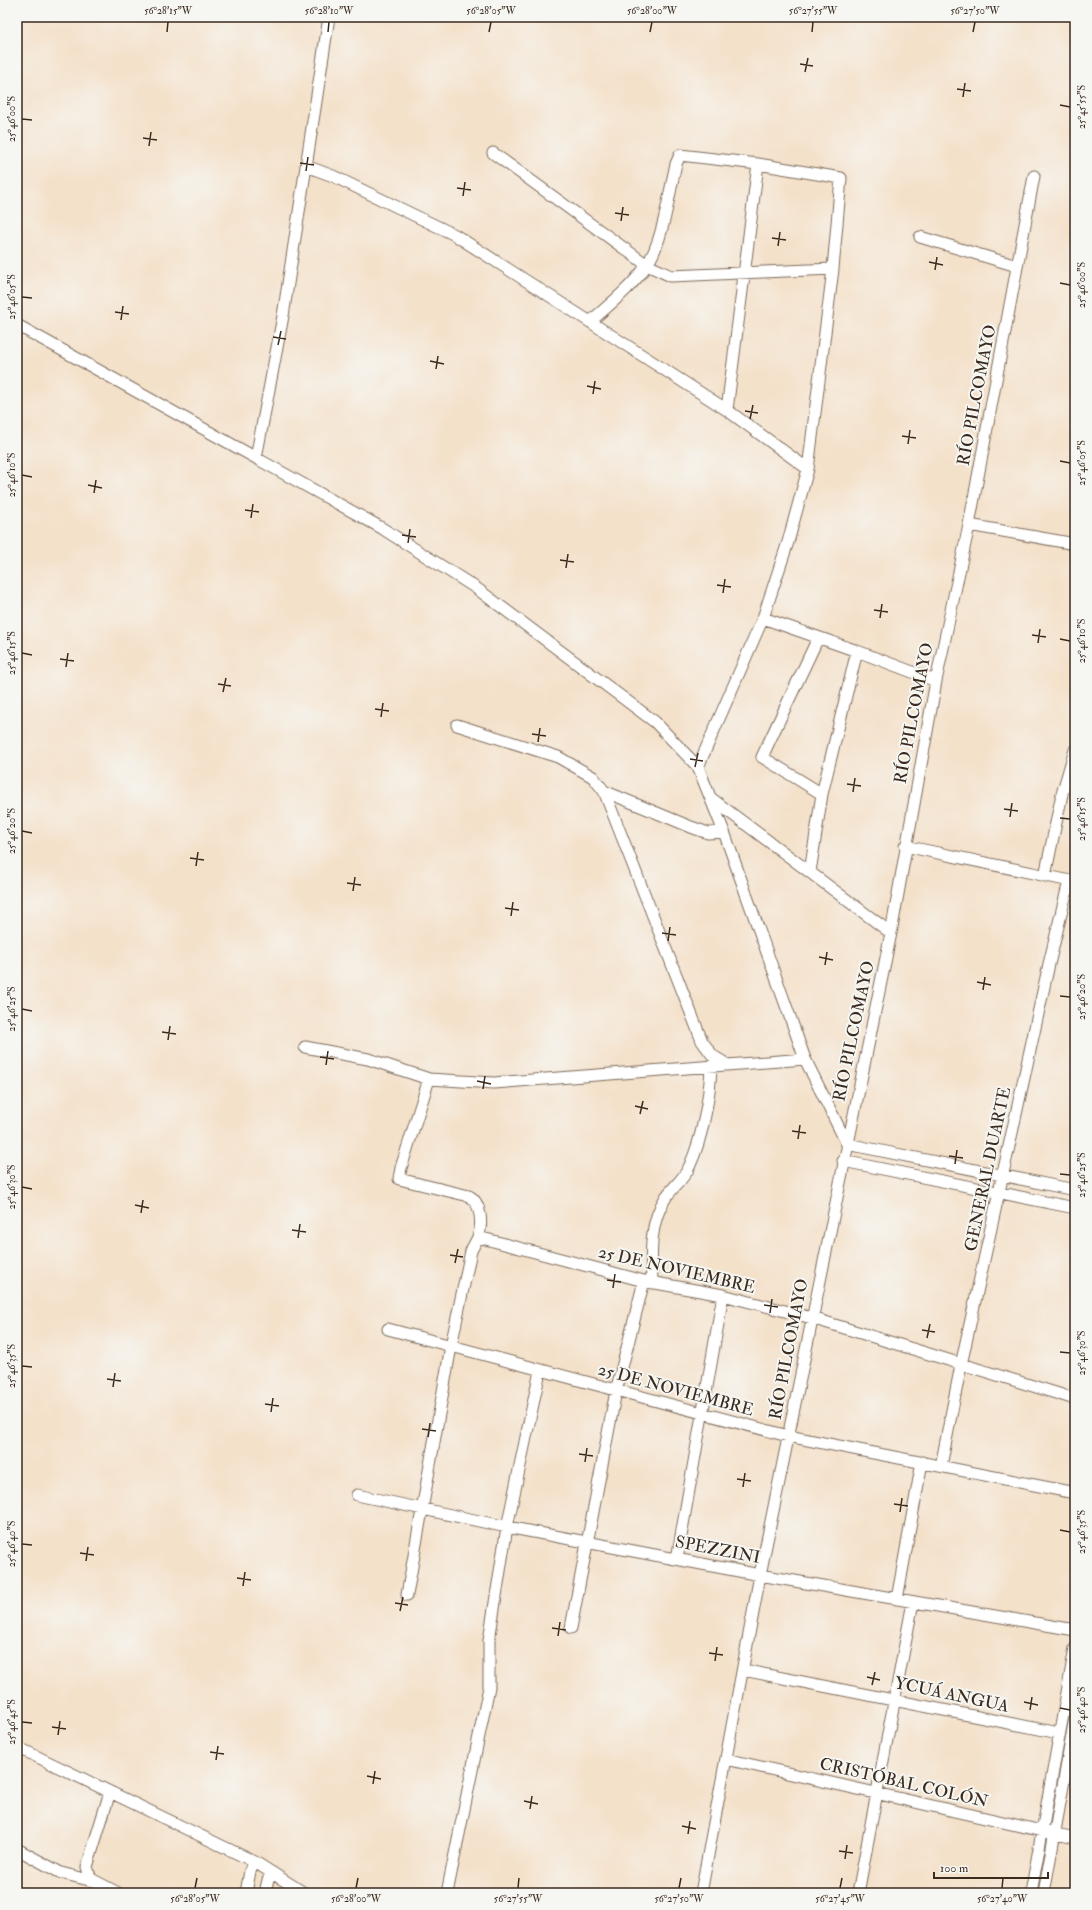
<svg xmlns="http://www.w3.org/2000/svg" width="1092" height="1910" viewBox="0 0 1092 1910" font-family="'IM FELL Double Pica',serif">
<style>
.lines{fill:none;stroke-linecap:round;stroke-linejoin:round}
.minor-casing{stroke:#7c6a5a;stroke-width:13}
.minor{stroke:#fff;stroke-width:11}
.ticks{fill:none;stroke:#3b2a1e;stroke-width:1.5}
.labels{text-anchor:middle;stroke-width:4;stroke-linejoin:round;paint-order:stroke}
.street-label{font-size:17px;fill:#3b2a1e;stroke:#f6f6f2}
.neatline{fill:none;stroke:#3b2a1e;stroke-width:1.5}
.ticks-label{font-size:10px;text-anchor:middle;fill:#3b2a1e}
</style>
<rect width="100%" height="100%" fill="#f6f6f2"/>
<filter id="ink" filterUnits="userSpaceOnUse"><feTurbulence type="fractalNoise" baseFrequency=".025" numOctaves="2"/><feDisplacementMap in="SourceGraphic" scale="8" xChannelSelector="R" yChannelSelector="G"/><feConvolveMatrix kernelMatrix="1 2 1 2 8 2 1 2 1" color-interpolation-filters="sRGB"/></filter>
<filter id="wash" filterUnits="userSpaceOnUse"><feTurbulence type="fractalNoise" baseFrequency=".012" numOctaves="4" result="noise"/><feDisplacementMap in="SourceGraphic" scale="16" xChannelSelector="R" yChannelSelector="G"/><feGaussianBlur stdDeviation="0.9" result="paint"/><feColorMatrix in="noise" values="0 0 0 0 0 0 0 0 0 0 0 0 0 0 0 0 0 1.4 0 .05"/><feComposite in="paint" operator="in"/></filter>
<g filter="url(#wash)">
<rect width="100%" height="100%" fill="#f4e1ca"/>
</g>
<g filter="url(#ink)">
<g class="lines">
<defs>
<path id="minor" d="M493 153 647 265 671 276 833 269
M306 166 333 176 455 235 727 410 808 469
M920 237 1017 266
M590 322C610 304 631 288 646 266 663 243 669 193 676 164L680 155 758 164 841 178 833 269 808 469 788 542 763 618 698 767
M17 325 380 527 476 588 655 722 698 767 724 832 805 1059 847 1144
M727 410 758 164
M256 458 283 316 329 17
M969 525 1075 544
M763 618 857 651 936 681
M818 638 762 757 822 794
M457 725 558 757 593 777 604 791 691 827 708 833 724 832
M604 791 702 1041 713 1056 728 1065
M712 799 891 933
M905 846 1075 882
M810 872 822 794 857 651
M1045 876 1062 794 1075 750
M305 1047 368 1059 429 1079 494 1083 805 1059
M847 1144 1075 1190
M843 1161 1075 1208
M478 1237 644 1281 723 1295 812 1318 1075 1399
M652 1283C651 1253 649 1223 666 1197 673 1187 686 1177 690 1165 702 1139 710 1096 711 1067
M388 1329 788 1436 1075 1493
M941 1466 961 1365 1049 964 1069 881
M357 1495 507 1527 760 1575 1075 1630
M677 1559 723 1295
M407 1595 451 1346 471 1251C473 1246 476 1242 478 1237 483 1225 481 1202 469 1196L399 1179 401 1168 429 1079
M897 1599 922 1462
M571 1628 616 1391 644 1281
M743 1670 1059 1733
M17 1747 255 1862 304 1893
M726 1759 1042 1831 1075 1838
M110 1792 87 1867 91 1879 118 1893
M17 1849 61 1873 93 1881
M246 1893 250 1871 255 1862
M265 1893 268 1880 273 1873
M447 1893 489 1687V1640L507 1527 540 1371
M701 1893 760 1575 891 933 936 681 969 525 1034 176
M858 1893 913 1602
M1031 1893 1075 1648
M1044 1893 1075 1718"/>
</defs>
<use href="#minor" class="minor-casing"/>
<use href="#minor" class="minor"/>
</g>
</g>
<path class="ticks" d="M167 32 168 22M328 32 329 22M489 32 491 22M650 32 652 22M812 32 813 22M973 32 975 22M800 64 813 66M805 72 808 58M957 89 971 91M963 97 965 83M1060 105 1070 107M22 119 32 120M143 138 157 140M149 146 151 132M300 163 314 165M306 171 308 157M457 188 471 190M463 196 465 182M615 213 629 215M621 221 623 207M772 238 786 240M778 246 780 232M929 262 943 265M935 270 937 257M1060 283 1070 285M22 297 32 298M115 312 129 314M121 320 123 306M273 337 286 339M278 345 281 331M430 361 444 364M436 369 438 356M587 386 601 389M593 394 595 381M745 411 758 413M750 419 753 405M902 436 916 438M908 444 910 430M1060 461 1070 463M22 475 32 477M88 485 102 488M94 493 96 480M245 510 259 512M251 518 253 504M402 535 416 537M408 543 410 529M560 560 574 562M566 568 568 554M717 585 731 587M723 593 725 579M874 610 888 612M880 618 882 604M1032 635 1046 637M1060 639 1070 641M1038 643 1040 629M22 653 32 655M60 659 74 661M66 667 68 653M218 684 231 686M223 692 226 678M375 709 389 711M381 717 383 703M532 734 546 736M538 742 540 728M690 759 703 761M695 767 698 753M847 784 861 786M853 792 855 778M1004 809 1018 811M1010 817 1012 803M1060 818 1070 819M22 831 32 833M190 858 204 860M196 866 198 852M347 883 361 885M353 891 355 877M505 908 519 910M511 916 513 902M662 933 676 935M668 941 670 927M819 957 833 960M825 965 827 952M977 982 991 985M983 990 985 977M1060 996 1070 997M22 1009 32 1011M162 1032 176 1034M168 1040 170 1026M320 1057 334 1059M326 1065 328 1051M477 1081 491 1084M483 1089 485 1076M635 1106 648 1109M640 1114 643 1101M792 1131 806 1133M798 1139 800 1125M949 1156 963 1158M955 1164 957 1150M1060 1174 1070 1175M22 1187 32 1189M135 1205 149 1208M141 1213 143 1200M292 1230 306 1232M298 1238 300 1224M450 1255 463 1257M455 1263 458 1249M607 1280 621 1282M613 1288 615 1274M764 1305 778 1307M770 1313 772 1299M922 1330 935 1332M927 1338 930 1324M1060 1352 1070 1353M22 1366 32 1367M107 1379 121 1381M113 1387 115 1373M265 1404 279 1406M271 1412 273 1398M422 1429 436 1431M428 1437 430 1423M579 1454 593 1456M585 1462 587 1448M737 1479 751 1481M743 1487 745 1473M894 1504 908 1506M900 1512 902 1498M1060 1530 1070 1532M22 1544 32 1545M80 1553 94 1555M86 1561 88 1547M237 1578 251 1580M243 1586 245 1572M395 1603 408 1605M400 1611 403 1597M552 1628 566 1630M558 1636 560 1622M709 1653 723 1655M715 1661 717 1647M867 1677 880 1680M872 1685 875 1672M1024 1702 1038 1705M1060 1708 1070 1710M1030 1710 1032 1697M22 1722 32 1723M52 1727 66 1729M58 1735 60 1721M210 1752 224 1754M216 1760 218 1746M367 1776 381 1779M373 1784 375 1771M524 1801 538 1804M530 1809 532 1796M682 1826 696 1829M688 1834 690 1821M839 1851 853 1853M845 1859 847 1845M195 1888 197 1878M356 1888 358 1878M518 1888 519 1878M679 1888 681 1878M840 1888 842 1878M1002 1888 1003 1878"/>
<g class="labels">
<g class="street-label">
<text transform="translate(976 395) rotate(-79)" y="6">RÍO PILCOMAYO</text>
<text transform="translate(913 713) rotate(-79)" y="6">RÍO PILCOMAYO</text>
<text transform="translate(853 1031) rotate(-78)" y="6">RÍO PILCOMAYO</text>
<text transform="translate(987 1169) rotate(-78)" y="6">GENERAL DUARTE</text>
<text transform="translate(677 1269) rotate(13)" y="6">25 DE NOVIEMBRE</text>
<text transform="translate(788 1349) rotate(-79)" y="6">RÍO PILCOMAYO</text>
<text transform="translate(676 1389) rotate(15)" y="6">25 DE NOVIEMBRE</text>
<text transform="translate(718 1549) rotate(11)" y="6">SPEZZINI</text>
<text transform="translate(952 1694) rotate(12)" y="6">YCUÁ ANGUA</text>
<text transform="translate(904 1782) rotate(13)" y="6">CRISTÓBAL COLÓN</text>
</g>
</g>
<rect width="1092" height="1910" fill="none" stroke="#f6f6f2" stroke-width="44"/>
<path d="M934 1872v6h114v-6" fill="none" stroke="#3b2a1e" stroke-width="2"/>
<text x="940" y="1872" font-size="12" fill="#3b2a1e" stroke="#f6f6f2" stroke-width="3" paint-order="stroke">100 m</text>
<rect x="22" y="22" width="1048" height="1866" class="neatline"/>
<g class="ticks-label">
<text x="168" y="14">56°28'15"W</text>
<text x="329" y="14">56°28'10"W</text>
<text x="491" y="14">56°28'05"W</text>
<text x="652" y="14">56°28'00"W</text>
<text x="813" y="14">56°27'55"W</text>
<text x="975" y="14">56°27'50"W</text>
<text transform="translate(1081 107) rotate(-90)" y="4">25°45'55"S</text>
<text transform="translate(11 119) rotate(-90)" y="4">25°46'00"S</text>
<text transform="translate(1081 285) rotate(-90)" y="4">25°46'00"S</text>
<text transform="translate(11 297) rotate(-90)" y="4">25°46'05"S</text>
<text transform="translate(1081 463) rotate(-90)" y="4">25°46'05"S</text>
<text transform="translate(11 475) rotate(-90)" y="4">25°46'10"S</text>
<text transform="translate(1081 641) rotate(-90)" y="4">25°46'10"S</text>
<text transform="translate(11 653) rotate(-90)" y="4">25°46'15"S</text>
<text transform="translate(1081 819) rotate(-90)" y="4">25°46'15"S</text>
<text transform="translate(11 831) rotate(-90)" y="4">25°46'20"S</text>
<text transform="translate(1081 997) rotate(-90)" y="4">25°46'20"S</text>
<text transform="translate(11 1009) rotate(-90)" y="4">25°46'25"S</text>
<text transform="translate(1081 1175) rotate(-90)" y="4">25°46'25"S</text>
<text transform="translate(11 1187) rotate(-90)" y="4">25°46'30"S</text>
<text transform="translate(1081 1353) rotate(-90)" y="4">25°46'30"S</text>
<text transform="translate(11 1366) rotate(-90)" y="4">25°46'35"S</text>
<text transform="translate(1081 1532) rotate(-90)" y="4">25°46'35"S</text>
<text transform="translate(11 1544) rotate(-90)" y="4">25°46'40"S</text>
<text transform="translate(1081 1710) rotate(-90)" y="4">25°46'40"S</text>
<text transform="translate(11 1722) rotate(-90)" y="4">25°46'45"S</text>
<text x="195" y="1902">56°28'05"W</text>
<text x="356" y="1902">56°28'00"W</text>
<text x="518" y="1902">56°27'55"W</text>
<text x="679" y="1902">56°27'50"W</text>
<text x="840" y="1902">56°27'45"W</text>
<text x="1002" y="1902">56°27'40"W</text>
</g>
</svg>
